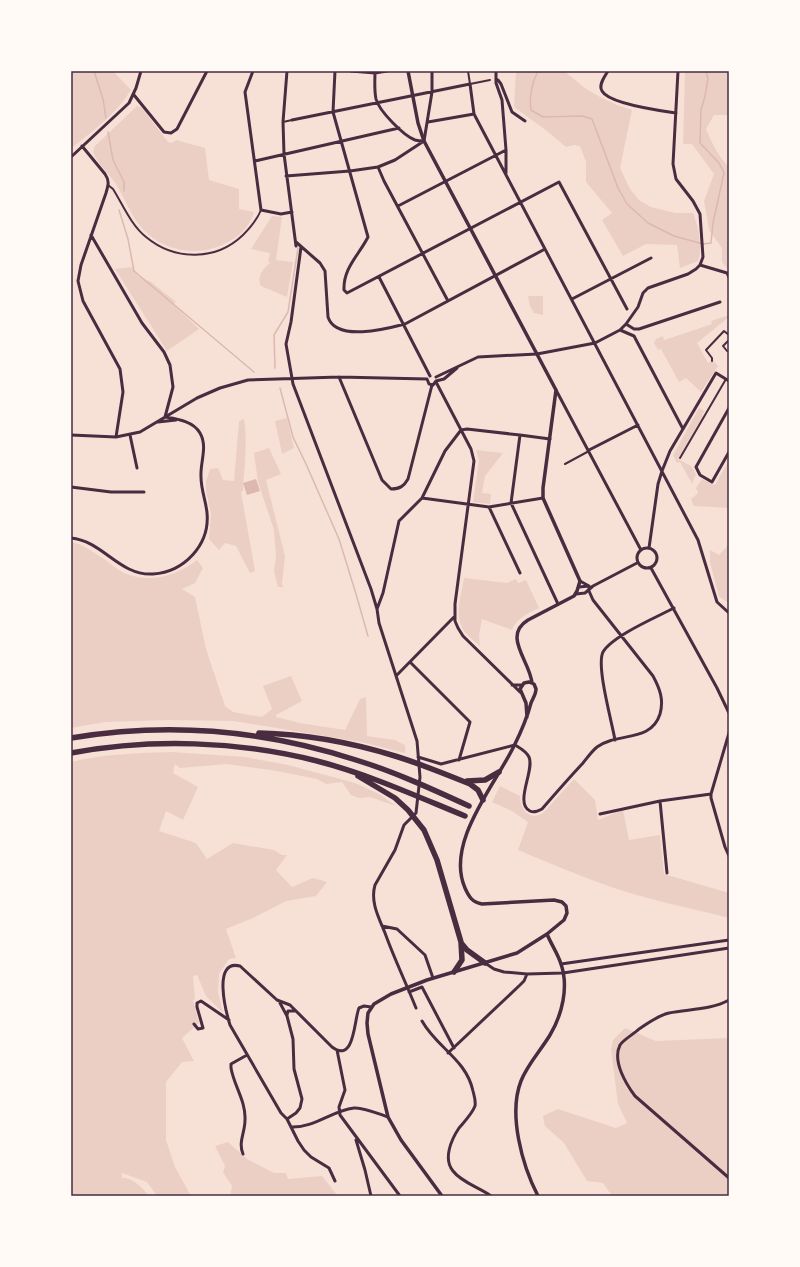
<svg xmlns="http://www.w3.org/2000/svg" width="800" height="1267" viewBox="0 0 800 1267" font-family="Cabin,sans-serif">
<style>
.green{fill:#ebcfc5}
.water{fill:#dcb8b0}
.lines{fill:none;stroke-linecap:round;stroke-linejoin:round}
.stream{stroke:#dcb8b0;stroke-width:1.5}
.pedestrian{stroke:#4a2c40;stroke-width:2}
.minor{stroke:#4a2c40;stroke-width:3}
.tertiary{stroke:#4a2c40;stroke-width:3.5}
.motorway{stroke:#4a2c40;stroke-width:5.5}
.neatline{fill:none;stroke:#4a2c40;stroke-width:1.5}
</style>
<rect width="100%" height="100%" fill="#f7e1d7"/>
<path class="green" d="M71 71H113L131 90C118 112 93 131 73 147H71Z
M516 71H564L586 89 600 97 617 105 632 110 620 168 630 189 639 200 651 207 675 213H693C698 225 703 248 698 261L680 268 677 245 646 244 623 256 602 220 612 213 586 182V162L580 146 574 145 566 147 547 131 514 107Z
M685 71H729V115H714L706 129C712 143 718 156 729 167V271L722 262V248L709 230 704 201 714 174 692 144H683Z
M137 106 142 108 168 142 172 143 176 140 205 148 209 180 239 189V209L254 212C250 227 238 238 224 244 194 259 156 249 137 222 129 210 123 196 116 184 109 174 97 163 93 152L95 146Z
M272 216 282 217 276 260 293 262 287 297 261 286C256 276 264 268 271 262H268L270 253 251 249Z
M132 267 138 276 151 282 176 302 173 304 199 329 167 351 115 269Z
M528 296H543V315L534 313 530 306Z
M729 315V317L697 343 708 363 713 360 718 366 701 392 686 378 679 382 661 349 658 350 654 343 656 339 663 336 664 340 712 324 711 321Z
M699 408 705 411 702 415 703 416 678 459 691 466 696 474 692 484 680 462 677 463 673 455Z
M287 418 294 448 282 454 275 421Z
M244 419C248 443 244 468 243 491L241 492 255 571 250 573 236 546 225 543 219 550 209 539 211 513 206 491V481L210 469 218 468 223 480 234 481 239 421Z
M269 448 281 474 266 480 285 556 282 583 283 587H278L274 571 276 557 274 530 258 482 254 453Z
M476 450 503 453 485 476 482 493 491 494 490 504 473 502 479 461Z
M729 460V508L694 506 691 499 698 493 696 488 702 479 715 485Z
M71 542C82 544 92 551 101 557 109 562 116 569 124 573 150 584 176 576 197 560L203 568 195 583 182 589 195 597 206 649 225 706 233 712 262 717 272 709 263 686 291 676 302 701 276 715V717L300 723 345 730 360 699 366 697 367 736 395 740 405 745V753L361 742 234 721 169 720 105 722 71 728Z
M729 544V603L719 597 710 562V550L719 555Z
M464 578 507 583 516 579 518 583 526 580 539 608C528 613 516 619 512 630L482 619 479 636 480 646C473 640 462 632 460 622 456 611 462 590 464 578Z
M171 752 245 757 288 765 355 783 379 794 396 806 370 797 359 798 351 795 342 782 326 784 317 779 277 771 227 764 180 768 175 764 173 773 198 787 183 820 166 811 159 831 196 843 207 859 233 843 274 850 282 855H287L276 870 292 887 313 878 327 882 316 896 286 901 253 918 226 929 236 958 229 959 219 974 218 992 223 1013 206 996 197 975 193 976 195 999 193 1000 199 1023 182 1038 194 1061 182 1062 166 1082V1140L175 1167 191 1196H157L147 1182 122 1173V1178C132 1177 143 1188 149 1196H71V762C103 754 138 753 171 752Z
M574 779 595 800 598 820 623 810 629 840 660 835 664 874 729 893V918C690 908 650 900 611 887 580 876 549 863 518 850L528 822 512 811 492 802 500 786 520 796C520 811 532 823 545 811Z
M625 1028 656 1041 729 1038V1196H612L603 1183 587 1181 564 1143 545 1126 543 1116 558 1109 616 1128 627 1123 618 1104 611 1050 613 1040Z
M228 1142 247 1159 274 1173H286L288 1179 322 1176 338 1196H230L232 1186 223 1172 225 1166 215 1146Z"/>
<path class="water" d="M256 479 260 491 247 495 243 483Z"/>
<g class="lines">
<path class="stream" d="M94 71 103 99 106 118
M538 71C532 82 529 97 531 110L543 117 582 116 592 119 618 188 627 204 648 223 674 236 703 244 711 243 713 223 724 173 719 163 700 143 701 110 705 96 708 79 706 71
M108 132 113 160 124 182V191
M119 210 128 239 134 271 254 372
M275 368 274 335 288 312 298 248
M280 388 293 437 306 464 339 539 356 594 368 636"/>
<path class="pedestrian" d="M468 71 470 84 490 80
M283 122 292 120
M108 185 113 189C123 205 131 225 146 237 175 261 216 261 243 235 251 227 257 220 261 210
M727 351 723 346 729 340
M712 361V358L706 350 724 331 729 335
M680 458 726 379
M565 464 589 451"/>
<path class="minor" d="M253 71 245 92 261 210 281 214 292 212
M287 71 283 122 284 154 296 246
M335 71 333 112 368 237C359 255 343 268 344 290L347 293 559 182 627 309
M351 71 375 73 387 71
M375 71C375 80 374 90 376 99 379 111 404 136 415 140 418 141 421 141 424 141
M496 71V83L502 100 506 150V173
M608 71C605 76 598 85 602 91 609 104 662 111 676 113
M496 79 498 80 501 84 512 112 525 121
M134 95 164 132 171 133 177 129 207 71
M292 120 470 84 474 114 698 540 717 602 729 613
M428 122 474 114
M424 141 432 92V71
M82 146 105 174C110 181 108 186 106 193L81 265 78 281 83 301 120 369 123 392 116 437
M71 157 129 103 136 88 141 71
M255 161 399 128
M378 167 384 181 448 301
M286 176 350 171 378 167 395 160 424 141
M398 206 506 150
M91 235 142 323 164 352 170 365 173 387 165 417
M296 242 320 263 325 271 328 317C336 342 386 329 405 324L545 249
M301 247 291 322 286 344 293 384 371 589 377 609 379 623 417 741 420 777 416 813 404 825 395 850 375 885C370 902 379 918 385 933 394 958 406 983 416 1008
M700 265 727 273 729 277
M379 277 430 376
M572 299 651 258
M626 324 634 329H639L720 302
M620 330 634 336
M634 336 683 429
M339 377 382 480 391 489C400 489 404 486 408 479L432 385
M436 377 478 357 537 354 595 343 620 330 626 324 638 307 643 293 648 288 688 274 696 269 700 265 703 257 700 214 693 201 676 179 673 164 678 71
M427 379 429 384 433 385 436 381 444 379 457 368
M436 382 471 449 474 461 455 604V621L458 628 463 636 520 692
M556 390 641 550
M729 408 696 467 700 475 712 482 729 452
M158 422 176 420
M461 430 467 429 520 435
M71 435 116 437 140 432 197 398 220 388 248 380 339 377 427 379
M130 435 137 468
M550 439 520 435 511 503 558 604
M589 450 638 425
M71 487 111 492H144
M422 498 489 507 543 498
M489 507 520 573
M71 538C103 541 119 576 153 574 184 572 210 545 207 513 206 501 201 490 201 477 200 462 208 447 200 433 193 421 177 419 165 417
M637 558a10 10 0 1 1 20 0a10 10 0 1 1-20 0Z
M649 548 658 484 662 471 670 451 716 373 729 381
M651 568 717 688 729 713
M579 587 589 586
M576 594 585 593 593 586 637 563
M377 609 383 593 399 521 422 498 445 451 461 430
M410 662 470 722 459 760
M396 676 454 617
M512 685H522
M729 733 711 794V798L725 847 729 856
M615 740C612 722 596 666 603 652 612 636 657 617 674 608
M418 757 441 764 515 745C520 748 526 751 529 757 535 770 514 803 530 811 534 813 538 811 542 809 555 794 569 778 583 763 587 758 592 751 597 747 617 732 651 743 660 714 664 700 660 689 653 676L593 600 589 591V586L580 581
M660 801 667 873
M600 814 660 801 711 794
M382 926 397 929 425 955 433 978
M485 963 494 969 504 972 527 974 563 973 729 948
M561 964 729 940
M409 992 422 987 454 1048
M729 1000C711 1010 689 1009 669 1013 659 1015 648 1023 639 1029 634 1034 624 1039 620 1045 612 1061 626 1084 635 1096L729 1178
M280 1003 287 1016 293 1039 294 1069 302 1099 300 1108 296 1113 287 1119
M287 1015 288 1011H296
M422 1021C437 1048 466 1059 473 1091 474 1095 476 1101 475 1106 472 1114 464 1122 459 1128 451 1140 443 1159 453 1171 461 1182 480 1188 491 1196
M194 1024 198 1029 203 1028 197 1007V1003L201 1001 229 1020
M337 1050 345 1090 339 1107 340 1115 400 1196
M448 1053 520 985 524 981 527 974
M291 1127C314 1128 331 1111 354 1108 363 1107 379 1114 388 1117
M356 1140 365 1170 371 1196
M243 1154C238 1142 245 1133 245 1120 246 1101 234 1086 231 1068V1064L247 1055
M335 1181 329 1168 311 1157 304 1150 298 1141 287 1119 281 1113 230 1025C226 1012 212 959 240 966L277 1000 290 1005 332 1047C355 1064 354 1019 359 1008L364 1006 371 1007"/>
<path class="tertiary" d="M408 71 418 123 424 141 556 390 543 488V498L580 581 577 591 574 596 528 620C502 636 530 661 532 683
M442 1196 401 1140 388 1117 368 1034 367 1023 368 1013 374 1004 391 994 427 980 517 953 547 934 564 920 567 913 566 906 562 902 554 900 482 904C472 902 469 897 465 888 445 843 495 785 514 746 521 732 527 718 531 703 533 698 536 694 536 689L534 684 529 682 524 683 520 689 526 703 527 717
M538 1196C522 1165 508 1114 521 1081 527 1065 541 1050 550 1035 562 1015 569 987 561 964 558 954 551 944 547 934"/>
<path class="motorway" d="M259 733C303 734 353 743 395 756 421 764 445 774 470 784L478 790 483 800
M71 738C167 722 264 730 356 760 395 772 432 789 469 806
M71 753C152 738 238 741 317 761 368 774 416 796 465 816
M358 776 395 798 408 810 424 830 437 860 461 942 462 960 454 972
M467 781 485 780 499 772
M462 944 467 950 485 963"/>
</g>
<rect width="800" height="1267" fill="none" stroke="#fffaf5" stroke-width="144"/>
<rect x="72" y="72" width="656" height="1123" class="neatline"/>
</svg>
